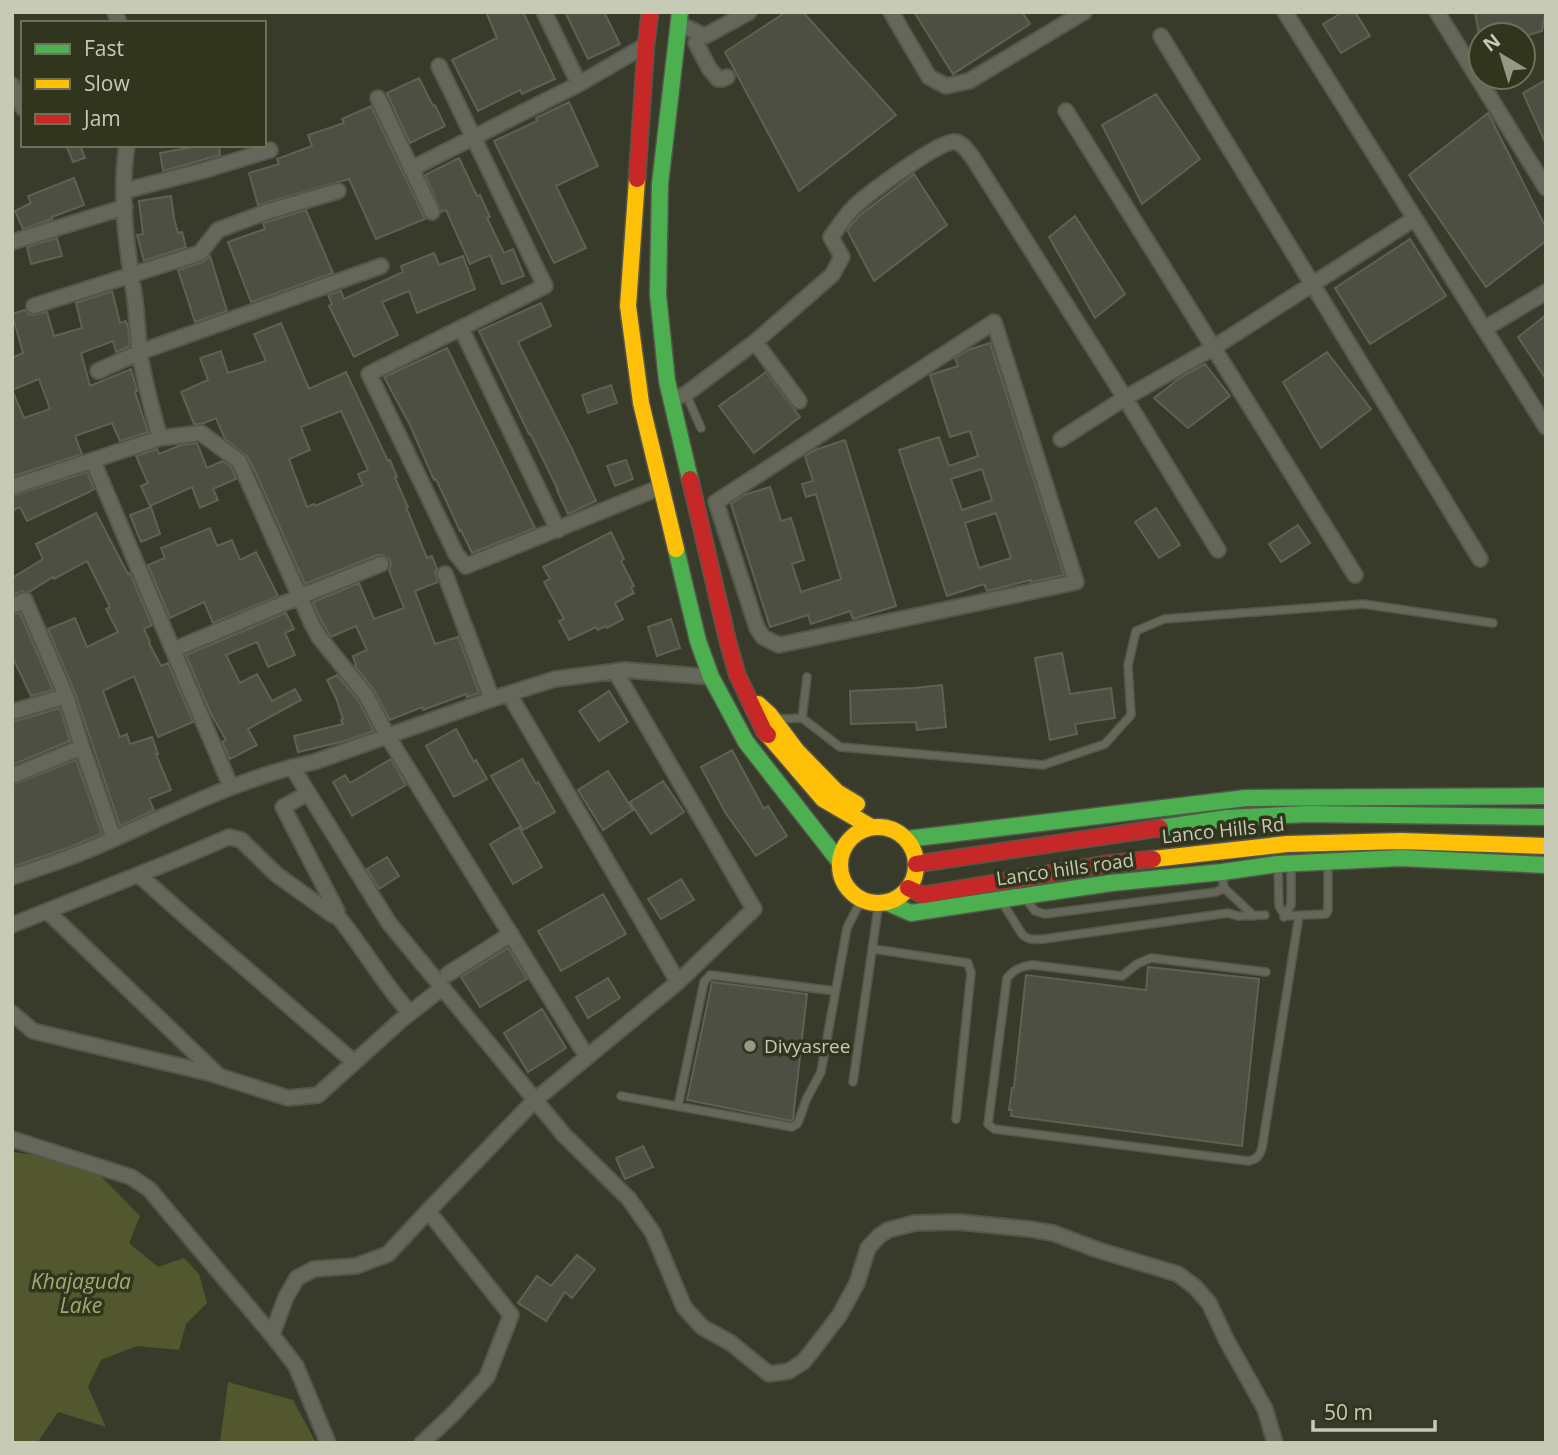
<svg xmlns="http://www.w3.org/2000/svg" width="1558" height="1455" viewBox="0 0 1558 1455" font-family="'Open Sans',sans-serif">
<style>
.water{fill:#52572d}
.building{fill:#4d4f42;stroke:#5f6152;stroke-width:2;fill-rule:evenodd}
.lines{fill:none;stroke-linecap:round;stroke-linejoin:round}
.lane-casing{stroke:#54564a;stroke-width:10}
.street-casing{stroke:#54564a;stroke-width:18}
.fast-casing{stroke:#54564a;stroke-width:19}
.slow-casing{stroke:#54564a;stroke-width:19}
.jam-casing{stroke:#54564a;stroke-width:19}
.lane{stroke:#66675b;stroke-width:7}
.street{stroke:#66675b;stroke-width:14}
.fast{stroke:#4caf50;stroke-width:16}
.slow{stroke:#ffc107;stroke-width:16}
.jam{stroke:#c62828;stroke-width:16}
.poi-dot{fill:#959884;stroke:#31351d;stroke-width:2.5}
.labels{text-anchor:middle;stroke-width:7;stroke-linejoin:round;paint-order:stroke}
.street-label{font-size:19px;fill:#c7cab5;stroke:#31351d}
.poi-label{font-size:19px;fill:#c7cab5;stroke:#31351d;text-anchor:start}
.water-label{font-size:21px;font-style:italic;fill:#a3aa6d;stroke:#31351d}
</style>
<rect width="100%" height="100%" fill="#383a2a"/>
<path class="water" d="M12 1152 86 1161 140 1216 129 1243 158 1267 184 1258 199 1274 207 1303 186 1324 179 1350 137 1346 101 1360 88 1387 106 1427 58 1412 37 1443H12Z
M228 1382 293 1400 316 1443H220Z"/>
<path class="building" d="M486 12H523L555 79 522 94 520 90 478 111 452 60 497 38Z
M565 12H604L620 44 588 59Z
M786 12H803L896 115 799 191 725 52Z
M914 12H1022L1030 24 953 74Z
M1343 12H1355L1370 36 1341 53 1323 24Z
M1475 12H1545L1542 31 1529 35H1479Z
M419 78 433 106 435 105 445 126 410 143 387 93Z
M1546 80V144L1523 93Z
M1156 94 1200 159 1142 204 1102 125Z
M569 102 598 166 556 186 586 248 554 263 494 141 537 121 536 118Z
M371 106 425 219 376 239 349 179 258 205 249 173 279 164 277 159 312 146 308 135 344 123 342 119Z
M1488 113 1546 228V241L1486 287 1409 175Z
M66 145H80L85 158 73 162Z
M203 145H219L220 155 163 171 160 153Z
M459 158 477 196 480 195 490 217 487 218 504 253 513 249 524 276 502 284 490 255 470 264 446 210 441 212 425 175Z
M914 174 947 225 874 281 847 230 860 215Z
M74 178 84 205 52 217V219L23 229 15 211 31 203 28 196Z
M171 196 174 218 178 233 182 232 186 247 144 261 137 235 143 234 139 201Z
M306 210 333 273 251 302 228 242 265 229 263 223Z
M1075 216 1125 294 1095 318 1049 237Z
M57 238 62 256 31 264 27 247Z
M1410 239 1446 296 1370 344 1335 288Z
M434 253 439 265 463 256 475 289 417 313 409 291 382 302 398 335 354 357 329 306 332 304 328 295 341 291 344 299 403 272 401 266Z
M210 256 227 311 195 322 178 270 203 262Z
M112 291 120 323 126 321 128 327 130 346 116 352 113 341 81 353 90 386 131 369 137 391 135 392 148 432 120 441 112 423 75 436 82 454 14 476 12 472V390L24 418 50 409 39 379 12 390V358L23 353 12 314 25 310 28 314 33 315 47 312 54 336 82 328 76 303Z
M541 303 551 326 518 342 572 449 596 501 568 514 557 490H558L530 433 529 434 479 331Z
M1546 315V379L1518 337Z
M281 323 309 389 346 372 388 461 390 460 397 477 395 478 408 507H406L427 558 432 556 437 569 435 573 438 582 415 591 435 644 458 637 479 693 467 697 466 694 423 710 422 707 390 720 374 690 355 666 356 665 353 656 367 650 356 626 331 637 321 620 313 602 359 583 374 619 404 608 389 570 391 565 390 560 383 555H377L305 584 255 471 247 456 225 439 216 418 202 424H194L181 392 208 380 200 358 221 351 228 373 266 361 254 334ZM341 411 368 470 358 474 363 485 315 506 314 504 307 507 289 459 310 450 301 427Z
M990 343 1064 575 1031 582V580L987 591 984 584 947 596 899 450 939 437 949 466 978 456 970 431 950 437 930 375 958 366 955 358 968 350ZM982 469 992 500 962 510 951 479ZM996 513 1011 558 979 568 965 523Z
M447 348 535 528 472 553 461 530 460 531 436 479 434 480 410 425 384 377Z
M1327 352 1371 409 1321 448 1283 382Z
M1205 364 1230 396 1188 428 1154 398 1181 377Z
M766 372 800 417 754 453 719 406Z
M611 385 617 403 588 413 582 395Z
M845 440 896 606 853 619 850 611 811 624 808 615 770 627 731 504 744 495 770 487 781 521 791 518 804 560 792 564 801 592 841 579 816 494 806 497 802 484 813 481 805 456 815 450Z
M197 443 207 468 223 461 231 467 236 479 213 489 218 500 200 508 192 487 150 506 141 486 148 483 136 456 157 449 159 454 181 445Z
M626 460 633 479 615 486 607 466Z
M87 472 94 489 89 492 27 521 20 507 12 511V496Z
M151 507 160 534 141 542 130 515Z
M1156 508 1180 545 1159 558 1135 522Z
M96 513 128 574 130 573 152 625 144 629 150 642 149 643 161 666 168 663 193 722 158 737 134 676 103 691 120 737 127 734 130 744 152 737 158 754H156L171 790 149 799 154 810 120 826 75 693 48 629 75 618 87 647 118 632 106 609 110 607 87 561 54 579 53 577 29 592 22 591 12 595V578L43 559 36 544Z
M1298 525 1310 543 1281 562 1269 544Z
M210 528 217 546 232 540 240 560 256 552 278 596 213 623 204 602 170 618 148 565 165 558 161 548Z
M611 532 624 559 621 561 634 586 631 588 634 593 615 603 623 619 607 628 606 626 598 630 596 627 569 640 559 621 564 619 544 582 550 579 543 567Z
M20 613 53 690 31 696 12 656V615Z
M286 613 294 629 285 633 295 655 268 667 257 642 226 655 240 683 257 674 272 701 295 689 301 700 248 729 257 745 230 759 222 742 226 740 211 714 186 655Z
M671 619 680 648 657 656 648 627Z
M1062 653 1070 694 1111 688 1115 718 1075 724 1077 734 1050 740 1035 658Z
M337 675 358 700 374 731 345 741 298 752 294 736 343 724 341 720 343 719 336 698 327 680Z
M942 685 946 727 917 730 916 722 851 724 850 691 914 688Z
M609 691 628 722 599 741 579 711Z
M60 708 70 741 12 765V722Z
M456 729 474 762 476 760 487 779 454 797 426 746Z
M732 750 764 809 768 806 787 836 756 856 725 812 701 767Z
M391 759 406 785 352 816 333 782 345 775 350 783Z
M522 759 536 784 538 782 555 812 523 830 491 776Z
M76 760 102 834 70 847 12 867V785Z
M608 771 633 810 603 830 578 790Z
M663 781 684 812 651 834 630 802Z
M519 827 542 867 513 884 490 844Z
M387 857 399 876 379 889 367 869Z
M681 879 694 900 661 919 648 899Z
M603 894 626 934 561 971 538 931Z
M508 948 527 979 480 1007 461 977Z
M1148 967 1259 979 1242 1146 1011 1116 1012 1110H1009L1012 1088H1014L1026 975 1146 990Z
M608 978 620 998 588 1018 576 997Z
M712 982 807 994 793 1119 791 1121 687 1100Z
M542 1009 566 1048 528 1072 504 1033Z
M643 1146 653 1167 625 1179 616 1158Z
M577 1255 595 1269 572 1298 565 1292 546 1321 518 1303 537 1276 551 1286Z"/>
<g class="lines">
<defs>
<path id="lane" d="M686 394 701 428
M807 677 802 718 840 747 1043 765 1105 744 1131 715 1128 665 1136 631 1164 619 1363 604 1493 623
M777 719 802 718
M1278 866 1279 906 1285 916 1326 914 1328 910V862
M1224 888 1254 916
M1025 898 1035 911 1045 914 1216 892 1224 888 1222 873
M1002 902 1022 934C1028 941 1036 939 1044 939L1228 913 1238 916 1265 915
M1284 917 1291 905V864
M873 949 968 963 971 973 956 1119
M1266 972 1151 958 1137 964 1122 976 1033 965C1022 966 1014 969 1007 978L988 1124 994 1129 1248 1161C1257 1159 1259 1157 1262 1148L1299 916
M853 1082 879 902
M621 1096 792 1127 797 1124 799 1120 806 1100 821 1072 847 928 861 900
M678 1106 704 982 710 975 835 991"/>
<path id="street" d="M115 12 119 23
M544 12 579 84
M891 12 929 77 946 86 969 81 1084 12
M1285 12 1546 427
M1437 12 1546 188
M679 24 705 36 749 12
M1161 36 1480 559
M696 43 709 68 718 79H722L727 77
M439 66 545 286 461 328 558 530
M12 85 23 108
M378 98 432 212
M1066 111 1355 575
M127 145C119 196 127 250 135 300 137 318 138 336 140 354 144 382 152 410 160 438
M411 169 579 84 646 45
M124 191 205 170 270 150
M12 242 125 207
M34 306 200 253 218 230 266 212 338 191
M994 322 1076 582 779 645 763 637 757 628 716 502Z
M461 328 369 374 456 554 466 566 661 487
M1484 329 1546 292
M755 342 799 401
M98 371 140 352 381 266
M672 399 686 394 755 342 832 275 842 257 831 237C838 227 845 216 854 207 868 194 936 143 953 142 962 141 968 152 973 158L1125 398 1218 550
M1061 439 1125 398 1213 348 1414 219
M93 461 231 787
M12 487 160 438 201 433 239 461 312 624 319 637 366 695 388 737 587 1057
M445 574 492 699
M12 606 25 600 66 696 82 747 114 839
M173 650 299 597 381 564
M509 694 678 982
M12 712 66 696
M292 767 389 923 564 1135 629 1199 653 1233 684 1307 702 1327 731 1343 769 1374 789 1371 803 1362 812 1351 839 1316 857 1283 868 1248 879 1236 888 1230 915 1223 958 1222 1029 1229 1053 1233 1098 1250 1178 1274 1195 1287 1209 1303 1227 1341 1265 1409 1275 1443
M12 776 82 747
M139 875 186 917 354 1062
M12 877C39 868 67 859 93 848 165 817 237 778 314 762L492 699 555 679 625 670 711 677
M48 912 218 1075
M335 913C362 945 382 982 410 1013
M12 925 175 860 229 837 241 840 277 875 333 915 337 911 283 807 308 793
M448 974 511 934
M12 1013 33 1031 209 1073 288 1098 318 1095 400 1021 442 988
M12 1139 131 1177 149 1189 272 1335 286 1297 297 1278 314 1269 356 1266 388 1254 428 1211 535 1100 678 982 754 909 615 671
M272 1335 296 1366 328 1443
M422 1443 453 1414 487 1377 511 1315 428 1211"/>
<path id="fast" d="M680 12 660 184 658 295 667 381 690 479
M676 549 698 641 711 677 746 742 839 861
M1160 828 1227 818 1307 814 1546 817
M907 839 1246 798 1546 796
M886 902 911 913 1111 883 1222 872 1278 864 1401 858 1546 865"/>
<path id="slow" d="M637 179 628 306 641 403 676 549
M758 704 770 715 797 751 837 792 857 804
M768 735 823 799 871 827
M840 865a38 38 0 1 1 76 0a38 38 0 1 1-76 0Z
M1153 859 1287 844 1401 841 1546 846"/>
<path id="jam" d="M637 179 646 45 650 12
M690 479 727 638 737 674 764 731 768 735
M916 864 1160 828
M908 888 923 895 1106 864 1153 859"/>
</defs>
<use href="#lane" class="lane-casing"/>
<use href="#street" class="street-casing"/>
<use href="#fast" class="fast-casing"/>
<use href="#slow" class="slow-casing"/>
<use href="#jam" class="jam-casing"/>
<use href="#lane" class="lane"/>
<use href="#street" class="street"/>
<use href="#fast" class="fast"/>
<use href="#slow" class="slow"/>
<use href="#jam" class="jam"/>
</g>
<circle class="poi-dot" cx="750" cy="1046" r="7"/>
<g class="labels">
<g class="street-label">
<text transform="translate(1223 830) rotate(-6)" y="7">Lanco Hills Rd</text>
<text transform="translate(1065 869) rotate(-8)" y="7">Lanco hills road</text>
</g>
<g class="poi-label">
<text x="764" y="1053">Divyasree</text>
</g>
<g class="water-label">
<text x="81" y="1289">Khajaguda<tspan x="81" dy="24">Lake</tspan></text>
</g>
</g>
<rect width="1558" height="1455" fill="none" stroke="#c7cab5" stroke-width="28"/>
<rect x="21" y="21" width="245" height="126" fill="#31351d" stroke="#6d715a" stroke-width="2"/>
<rect x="35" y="44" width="35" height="10" fill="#4caf50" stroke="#6d715a" stroke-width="2"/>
<text x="84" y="56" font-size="21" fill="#c7cab5">Fast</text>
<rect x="35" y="79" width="35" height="10" fill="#ffc107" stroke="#6d715a" stroke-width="2"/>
<text x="84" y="91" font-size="21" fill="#c7cab5">Slow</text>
<rect x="35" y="114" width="35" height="10" fill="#c62828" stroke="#6d715a" stroke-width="2"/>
<text x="84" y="126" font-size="21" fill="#c7cab5">Jam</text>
<g transform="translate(1502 56) rotate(322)"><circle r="33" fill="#31351d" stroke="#6d715a" stroke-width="2"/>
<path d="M0-5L12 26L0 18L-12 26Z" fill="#959884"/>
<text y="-10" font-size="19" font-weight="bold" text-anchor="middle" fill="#c7cab5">N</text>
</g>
<path d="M1313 1420v10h122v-10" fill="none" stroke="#c7cab5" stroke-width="3.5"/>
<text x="1324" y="1420" font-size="21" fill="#c7cab5" stroke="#31351d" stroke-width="5" paint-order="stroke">50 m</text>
</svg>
